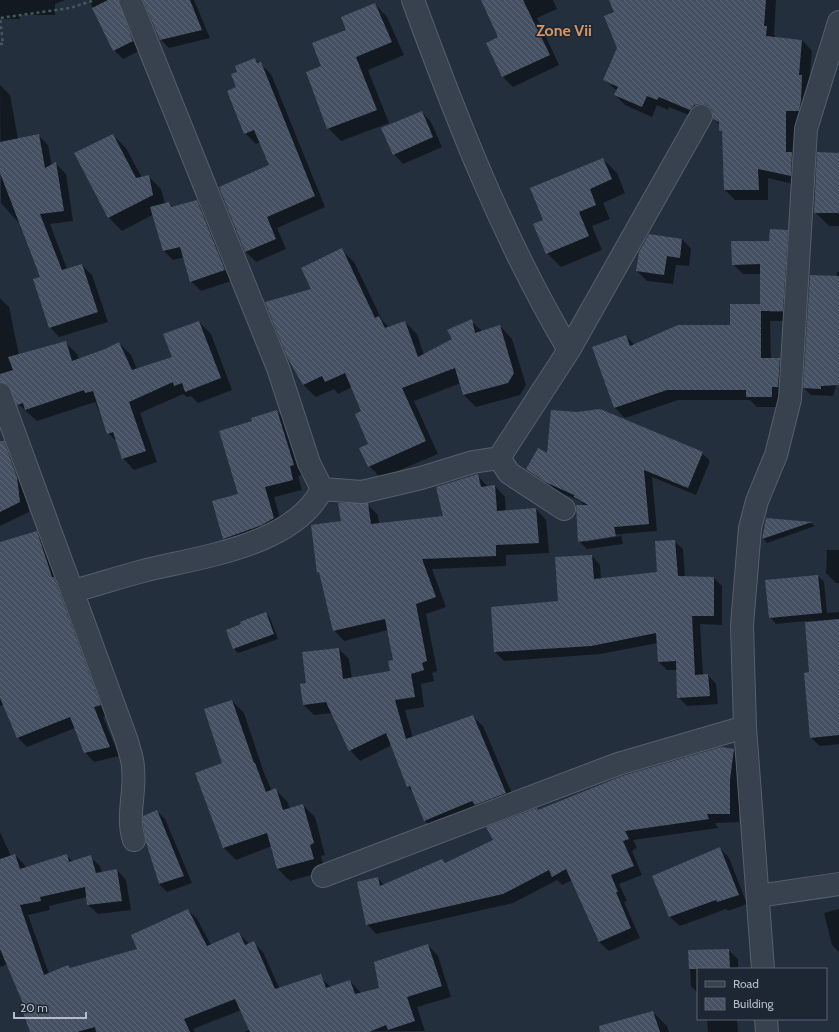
<svg xmlns="http://www.w3.org/2000/svg" width="839" height="1032" viewBox="0 0 839 1032" font-family="Cabin,sans-serif">
<style>
.shadow{fill:#0007;fill-rule:evenodd}
.building{fill:url(#building-back-hatch)}
.lines{fill:none;stroke-linecap:round;stroke-linejoin:round}
.minor-casing{stroke:#565f6c;stroke-width:24}
.path{stroke:#44595c;stroke-width:2.5;stroke-dasharray:3 3;stroke-linecap:butt}
.minor{stroke:#38414e;stroke-width:22}
.labels{text-anchor:middle;stroke-width:3;stroke-linejoin:round;paint-order:stroke}
.quarter-label{font-size:16px;font-weight:bold;fill:#d59563;stroke:#1d2633}
</style>
<defs>
<pattern id="building-back-hatch" width="6" height="6" patternUnits="userSpaceOnUse"><rect width="6" height="6" fill="#455162"/><path d="M-1 5l2 2M0 0l6 6M5-1l2 2" fill="none" stroke="#5d6877"/></pattern>
</defs>
<rect width="100%" height="100%" fill="#242f3e"/>
<path class="shadow" d="M0 0H65L55 4V15H20V19H0Z
M89 0H130L141 50 123 59 114 50Z
M145 0H194L210 38 169 48 161 40Z
M482 0H553L557 9 537 18 559 65 513 87 503 77 487 44 499 38Z
M610 0H776L774 35 777 38 802 40 812 51 809 84V121H796V157L801 186 768 178V200H735L725 190 724 134 720 130V125L714 119 713 114 705 116 701 120 669 107 668 110 657 105 652 117 625 105 615 95 617 91 604 79 618 48 615 13Z
M375 4 387 17 404 55 368 70 389 123 341 141 328 128 323 67 348 30Z
M255 59 271 74 325 207 277 228 286 249 256 262 246 252 220 187 270 166 260 142 256 144 245 133 238 88V72Z
M0 85 10 95 18 139 38 135 48 145 52 166 56 164 66 174 73 221 50 224 67 269 82 265 92 275 108 322 59 337 50 327 41 278 19 223 1 203Z
M422 112 431 122 442 147 403 164 394 154Z
M113 135 126 148 142 178 148 176 161 189 165 204 169 203 174 208 197 201 206 211 234 280 201 291 191 281 184 257 173 260 164 251 154 214 122 231 109 218 76 154Z
M839 154V226H829L815 212Z
M603 159 617 173 625 193 603 203 610 219 592 226 602 250 561 267 547 253 544 220Z
M787 231 797 241 793 321H770L771 359H779L790 370 782 407H757L750 400H678L625 418 615 408 594 348 626 336 635 345 731 326 761 305V274H743L733 264ZM770 310H788V312H770Z
M682 239 691 249 689 266 676 265 673 284 647 281 637 271Z
M341 249 354 262 382 320 390 328 405 322 417 334 424 355 453 339 471 321 483 332 500 326 512 339 526 385 520 395 476 407 464 395 461 383 414 401 438 454 381 478 369 466V444L363 411 352 387 338 394 334 389 316 397 303 385 312 289Z
M837 272H839V377L833 396 811 395 804 388 837 277Z
M0 298 9 307 19 355 66 343 77 354 79 360 119 343 131 355 137 369 173 357 199 322 211 334 232 390 198 403 191 396 187 397 183 394 140 413 157 462 134 470 123 458 117 442 108 433 95 402 37 421 18 404 13 393H8L0 402Z
M276 411 286 420 302 475 298 476 302 490 274 497 283 528 233 548 224 539 239 494 253 422Z
M702 453 710 461 696 495 652 477 657 531 621 534 623 544 587 549 579 541 584 506 580 501 554 490 535 477 527 469 548 455ZM620 534 621 536 585 542V540Z
M9 456 18 466 26 487 29 512 0 526V457Z
M477 475 488 487 495 486 505 497 506 512 536 509 546 520 549 553 506 555V566L432 569 446 607 426 614 437 671 432 673 434 681 421 684 424 707 405 710 413 738 472 716 483 726 516 803 436 831 425 821 414 793 408 787 392 745 360 761 350 750 332 713 314 715 304 705 307 684 339 649 349 659 352 679 392 672 394 660 388 630 344 641 334 630 321 575 318 572 342 522 367 504 378 515 379 524 444 517Z
M766 519 811 523 815 526 767 543 763 538Z
M36 532 46 541 109 714 103 717 119 756 94 762 85 752 75 728 27 747 18 738 4 705 0 706V543Z
M674 541 683 549 685 577 714 578 722 586V625L700 624 703 675H708L716 684 718 704 687 706 678 697 677 670H667L659 662 658 643 600 654 504 661 495 652 492 608 559 602 592 556 600 565 601 579 658 573Z
M827 550H839V583H836L826 573Z
M818 576 824 582 827 613 839 612V672H810L806 621 776 624 770 617Z
M266 613 270 618 278 639 238 653 234 649 228 631Z
M839 694V744L820 746 811 738Z
M232 701 244 713 264 773 272 791 276 790 287 801 290 809 303 805 315 817 325 855 321 856 325 871 290 881 278 869 272 846 236 860 224 848 196 774 223 764Z
M733 749 743 759 739 790V822L715 823 718 828 633 840 637 848 632 851 642 875 619 884 627 901 624 902 640 938 609 951 599 942 572 880 562 885 557 880 513 903 376 934 367 924 378 878 384 885 442 860 446 864 494 841 538 811Z
M157 811 165 819 192 883 167 892 159 884 147 842Z
M0 832 11 856 15 855 24 864 26 868 66 855 73 862 90 857 100 866 102 873 117 870 126 880 131 910 98 914 88 905 87 897 49 906 50 910 28 915 49 974 68 966 71 969 138 949 188 910 197 919 211 945 239 933 249 944 253 942 263 952 282 994 193 1029 195 1032H31L26 1009 8 964 0 967Z
M720 848 729 858 747 904 728 911 726 909 680 926 670 917 654 876Z
M839 909V952L832 945 824 913Z
M428 945 438 956 451 997 417 1007 425 1031 245 1032 323 980 331 987 350 981 361 993 380 988Z
M728 950 738 959V969H698V993L691 986 689 951Z
M653 1012 667 1026 669 1032H615Z
M707 1019H737L738 1032H708Z"/>
<path class="building" d="M108 0H118L133 41 113 51 92 8Z
M143 0H190L202 30 160 40Z
M481 0H523L550 55 502 77 486 43 498 37Z
M609 0H766L764 26H767L766 36 802 40 799 75H802L801 101 799 111H786V152H792L791 176 758 169 759 190H724L722 131H719V122L713 119 712 110 707 105 700 104 694 105 690 110 659 97 657 100 647 96 642 107 614 95 618 87 603 80 617 48 604 16 614 12Z
M375 3 392 42 356 57 377 110 327 129 306 72 321 66 312 43 346 30 341 17Z
M255 58 257 63 261 62 315 196 267 217 276 239 245 252 219 187 269 165 254 130 244 134 227 91 236 87 231 74 237 72 235 66Z
M422 111 433 137 393 155 381 128Z
M39 134 45 168 56 162 64 211 40 214 62 270 82 264 98 312 49 328 33 279 40 277 0 173V142Z
M113 134 136 178 149 175 153 195 108 218 74 153Z
M817 152 839 153V213H814Z
M603 158 612 179 590 189 596 205 579 212 589 236 546 254 533 224 543 220 530 188Z
M197 200 225 270 190 282 180 247 163 251 150 207 169 202 171 207Z
M770 229 788 230 783 311H761V358H780L778 387H772V397H746V390H667L614 408 592 347 626 335 630 346 678 325H730V304H760V264L732 265 731 241H769Z
M649 234 682 239 680 258 667 256 664 275 636 271 639 252Z
M342 248 375 318 379 316 385 328 405 321 418 357 452 339 447 330 472 319 475 333 500 325 514 373 508 383 463 395 455 368 402 388 426 441 368 467 359 448 368 444 355 414 361 411 345 373 325 382 322 376 303 385 287 357 265 302 311 289 301 268Z
M810 275 839 276V385L821 386V389L803 388Z
M199 321 221 378 185 392 182 383 174 386 173 382 129 402 146 451 122 459 113 432 107 434 93 391 85 393 84 390 25 410 23 403 17 405 8 385 0 382V374L13 370 8 357 66 341 72 361 105 349 119 342 132 370 172 357 163 334Z
M600 409 703 452 688 488 644 470 649 524 614 527 616 536 578 542 576 505H588L574 497V495L545 482 526 469 538 448 547 453 551 410 577 412Z
M277 410 294 465 290 466 293 480 265 487 274 518 262 525 223 539 212 501 238 494 219 431 252 421 251 418Z
M0 441H4L17 477 20 502 0 512Z
M478 474 481 487 495 485 497 511 536 508 539 543 496 545V556L422 559 436 597 416 604 427 661 422 663 424 670 411 674 415 697 395 700 406 739 473 715 506 793 475 805 472 801 424 821 410 786 407 787 386 733 349 751 326 702 303 705 300 684 306 683 302 652 339 648 343 679 390 671 388 661 393 660 385 619 333 631 319 572 317 573 311 525 341 521 338 503H368L371 524 443 516 436 487Z
M766 518 812 522 762 539Z
M37 531 52 577H54L101 705 94 707 110 747 84 753 70 717 17 738 0 698V542Z
M675 540 678 576 714 577V616H692L695 675 708 674 710 696 677 698 676 661 658 662 656 633 591 646 494 652 491 607 558 601 555 557 592 555 594 579 657 572 655 541Z
M818 575 822 613 769 618 765 580Z
M266 612 274 634 233 649 226 630 241 624 240 622Z
M839 619V735L810 738 804 673 809 672 805 622Z
M232 700 254 763H255L266 792 276 788 283 810 303 804 314 843 310 845 314 859 277 869 267 833 223 848 195 773 222 763 204 709Z
M721 747 734 749 730 780V814H707L709 819 625 831 629 839 623 841 634 866 611 875 618 892H616L631 928 599 942 566 869 552 877 549 870 503 894 366 925 357 882 378 877 380 886 442 859 445 863 493 840 486 827 537 808 538 810 622 776Z
M157 810 184 876 159 884 146 842 143 822V816Z
M720 847 739 895 717 902 716 900 669 917 652 876Z
M15 854 20 869 67 854 69 862 91 855 96 873 117 869 122 901 87 905 85 887 40 897 41 901 20 905 44 975 68 965 70 968 137 949 131 935 188 909 207 946 239 932 245 945 254 941 275 989 321 974 326 988 350 980 355 994 379 988 374 962 428 944 442 986 407 997 415 1021 388 1030 386 1025 369 1032H250L235 999 184 1019 190 1032H96L95 1027 77 1032H30L22 1009 25 1008 0 949V859Z
M729 949 730 969H689L688 950Z
M653 1011 660 1032H600L599 1026Z"/>
<g class="lines">
<defs>
<path id="minor" d="M413 0C457 120 503 239 569 350
M0 394 127 741C129 750 133 759 133 768 136 793 126 816 134 840
M499 458 509 473 564 509
M322 489 362 492 421 478 473 462 499 458 569 350 701 116
M73 591C96 585 120 577 143 571 199 557 294 546 322 489L309 463 278 368 130 0
M323 876 618 764 745 727
M758 896 839 884
M763 969 745 727 742 625 750 528 757 501 776 455 790 399 806 129 839 22
M766 1019 767 1032"/>
</defs>
<use href="#minor" class="minor-casing"/>
<path class="path" d="M0 44H3L0 18 70 8 95 0"/>
<use href="#minor" class="minor"/>
</g>
<g class="labels">
<g class="quarter-label">
<text x="564" y="36">Zone Vii</text>
</g>
</g>
<rect x="697" y="968" width="130" height="52" fill="#1d2633" stroke="#59626f"/>
<rect x="705" y="981" width="20" height="6" fill="#38414e" stroke="#59626f"/>
<text x="733" y="988" font-size="12" fill="#b4bcc9">Road</text>
<rect x="705" y="998" width="20" height="12" fill="url(#building-back-hatch)" stroke="#59626f"/>
<text x="733" y="1008" font-size="12" fill="#b4bcc9">Building</text>
<path d="M14 1012v6h72v-6" fill="none" stroke="#b4bcc9" stroke-width="2"/>
<text x="20" y="1012" font-size="12" fill="#b4bcc9" stroke="#1d2633" stroke-width="3" paint-order="stroke">20 m</text>
</svg>
